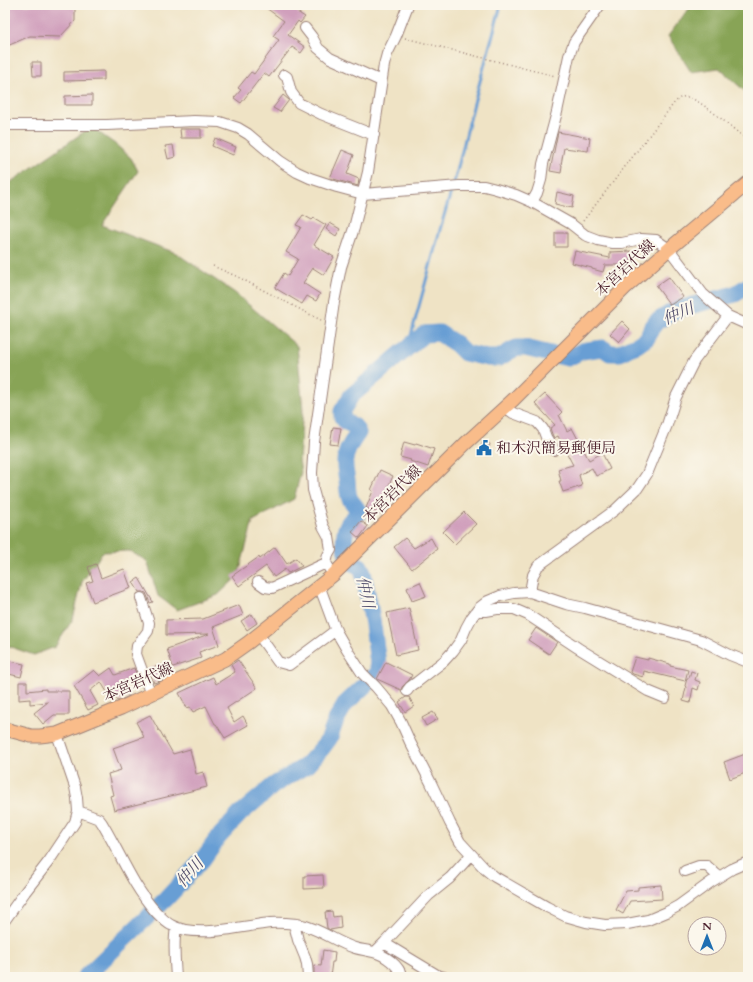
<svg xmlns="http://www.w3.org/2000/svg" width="753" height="982" viewBox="0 0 753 982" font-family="Cardo,'Noto Serif JP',serif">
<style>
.forest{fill:#88a456;stroke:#696240}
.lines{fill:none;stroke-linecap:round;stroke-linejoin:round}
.stream{stroke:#679ed4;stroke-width:3}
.river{stroke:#679ed4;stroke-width:17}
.building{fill:#d09fbc}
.minor-casing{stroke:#9c8178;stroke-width:12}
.major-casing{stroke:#9c8178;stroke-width:15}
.path{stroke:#9c8178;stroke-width:1.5;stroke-dasharray:1 3;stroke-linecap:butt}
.minor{stroke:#fff;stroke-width:10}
.major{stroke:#f9bc8a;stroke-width:13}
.labels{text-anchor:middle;stroke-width:4;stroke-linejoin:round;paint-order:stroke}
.street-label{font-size:15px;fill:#4a1f2b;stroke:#fbf7ec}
.poi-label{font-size:15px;fill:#4a1f2b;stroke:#fbf7ec;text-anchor:start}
.water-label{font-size:16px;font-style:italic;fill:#56526f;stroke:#fbf7ec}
</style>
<rect width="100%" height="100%" fill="#fbf7ec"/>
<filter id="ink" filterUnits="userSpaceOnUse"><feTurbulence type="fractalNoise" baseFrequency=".025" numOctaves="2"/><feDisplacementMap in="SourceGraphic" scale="8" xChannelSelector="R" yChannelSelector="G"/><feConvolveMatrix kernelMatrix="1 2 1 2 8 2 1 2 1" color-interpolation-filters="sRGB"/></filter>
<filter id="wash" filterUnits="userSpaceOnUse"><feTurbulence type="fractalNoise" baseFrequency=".012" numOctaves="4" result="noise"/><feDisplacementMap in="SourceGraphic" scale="16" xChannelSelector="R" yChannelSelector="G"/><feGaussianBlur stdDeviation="0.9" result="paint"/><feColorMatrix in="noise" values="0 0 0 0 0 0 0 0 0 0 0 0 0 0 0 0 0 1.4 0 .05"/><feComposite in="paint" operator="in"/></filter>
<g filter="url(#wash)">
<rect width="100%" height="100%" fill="#efe3c5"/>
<path class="forest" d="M692 5H748V94L719 68 691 72 668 36Z
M91 127 115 144 131 158 138 171 102 225 176 253 235 293 297 346 303 410 299 460 301 472 294 499 253 521 238 576 218 595 177 610 158 596 147 561 129 551 103 552 82 582 73 619 55 647 34 655 5 645V186Z"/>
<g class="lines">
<path class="stream" d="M424 334 410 339 441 226 456 175 474 103 501 5"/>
<path class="river" d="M85 977 166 899 203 859 217 839 240 814 274 785 307 765 323 747 329 739 336 720 346 703 378 673V664L373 624 363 572 360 566C358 565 356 565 354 564 343 556 342 535 348 524 351 519 356 517 359 512 356 506 353 504 350 499 347 493 348 487 347 480 346 475 345 470 345 465 344 453 351 443 358 433L354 426 346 422 342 417V411L351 396 424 334 439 333 456 344 465 353 488 358H499L512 350 517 348H525L568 358 582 351 595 349 603 348 610 353H620L629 348 637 345 647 338 651 329 656 322 675 310 735 294 748 286"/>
</g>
<g id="blocks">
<path class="building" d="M5 5H75V21L60 37 30 36 5 47Z
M262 5H302L297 12 305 17 300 23 298 21 288 35 305 47 301 53 292 47 269 77 264 73 241 103 234 98 241 90 238 88 251 72 254 74 279 40 273 36 284 21Z
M32 62H41V76H33Z
M104 71V80L64 81V72Z
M92 95V105H65V96Z
M283 95 289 100 280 112 273 108Z
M180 129H201V138H181Z
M558 132 590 138 588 151 564 148 561 165H562L561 173 550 171Z
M215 138 236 147 233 155 212 146Z
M173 145 175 157 168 159 165 146Z
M342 150 354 155 347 174 359 179 358 186 330 178Z
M557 192 574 196 572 208 555 204Z
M303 215 312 220 314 218 326 225 314 245 334 257 324 275 313 268 303 283 320 294 316 301 307 296 302 304 275 288 284 273 288 276 298 259 286 252 301 227 296 225Z
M330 223 340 229 336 236 326 229Z
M555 233H567V247H555Z
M575 251 610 258V252L631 251V265H605L603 272 592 269V268L572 263Z
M669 277 683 297 670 305 656 286Z
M622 321 630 329 619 342 610 334Z
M545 394 562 412 559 415 567 431 572 428 589 460 602 453 610 469 596 476 592 468 579 475 582 486 563 492 559 481H561L558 469 573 465 558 436 554 438 552 434 550 428 555 425 535 403Z
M333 427 341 428 338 445 330 444Z
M483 441 490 444 487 454 480 452Z
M404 442 415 445 416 443 434 449 428 467 410 461 411 460 400 457Z
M380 470 393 476 383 499 386 501 380 514 366 508 373 491 371 490Z
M464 512 476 524 455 544 443 532Z
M361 521 368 526 359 538 352 532Z
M405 538 414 548 431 538 437 549 412 569 394 547Z
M275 547 287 564 296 558 302 566 288 573 285 569 274 577 266 566 239 586 232 576 259 557 260 559Z
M96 564 101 578 124 569 131 588 93 602 86 583 93 581 88 567Z
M139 578 153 602 150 603 146 593 143 592H139L133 582Z
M420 582 426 596 412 601 407 588Z
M239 605 243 615 213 627 219 645 199 652 201 658 173 667 167 649 209 634 166 635V620L203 619Z
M409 608 418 650 396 655 387 613Z
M252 614 257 623 247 630 241 621Z
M536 628 557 642 549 654 528 640Z
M635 657 648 660V658L670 664V666L688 670 685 681 644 671 643 677 633 674 630 672Z
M5 660 24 664 21 677 5 673Z
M238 660 257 688 227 708 234 722 243 716 248 725 225 738 216 724H215L206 706 193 712 190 707 187 708 179 693 213 677 216 684 235 672 231 665Z
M386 662 412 675 409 680 402 687 401 690 377 679Z
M169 663 173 675 160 680V681L154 683 148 669Z
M111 668 115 675 134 668 137 676 121 683 129 696 118 701 114 694 110 697 101 682 90 691 98 705 88 710 74 686 94 670 100 676Z
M691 671 697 673 695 680 700 682 698 690 693 688 690 703 683 701 686 687 685 686 687 678H689Z
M19 682H27V691L46 689V691H69V715H54L43 724 34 713 48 702 30 704V699L19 700Z
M406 697H409L414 706 405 712 399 702Z
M433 712 438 719 426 726 422 718Z
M150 715 159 731H160L173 754 190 749 196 774 203 772 207 787 114 810 110 796 113 795 108 774 121 770 113 748 144 737 136 722Z
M748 753V772L730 779 724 762Z
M323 875 324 888 304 889V876Z
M661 885 662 899 630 901 623 914 616 910 626 891 638 890V887Z
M332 911 333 917 340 916 341 928 330 930 327 928 325 912Z
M323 950 335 952 334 962H332L330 977H314V965L321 966Z"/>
</g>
</g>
<g filter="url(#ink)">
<use href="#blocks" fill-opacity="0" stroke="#9c8178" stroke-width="1"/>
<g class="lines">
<defs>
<path id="minor" d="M305 28 312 37 318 48 330 58 381 81
M284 75 287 77 291 92 299 103 321 114 374 135
M5 125H107L194 121 220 122 238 128 248 134 280 161 297 172 310 178 337 187 363 194 459 186H484L496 189 516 195 532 202 571 224 585 235 598 240 613 243H622L641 239 656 240 669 249 703 294 728 316 748 325
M532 202 537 193 541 180 543 164 557 112 569 56 574 42 600 5
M505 407 513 413 537 422 543 429 546 437 554 450
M333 575 326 563 328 555 331 550 329 537 323 526 313 490 312 473 314 442 334 302 341 267 354 228 368 172 384 65 387 54 396 36 408 5
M258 582 265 587 272 588 326 563
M319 585 336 631 347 650 362 673 376 687 392 706 401 722 410 742 431 783 450 823 460 842 485 869 495 877 547 907 565 916 586 922 605 925 627 924 648 920 667 912 678 906 711 882 732 869 748 862
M530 592 533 575 538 566 615 510 637 489 647 474 667 425 676 397 694 361 728 316
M141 598 149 623 148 631 137 646 136 654 151 695
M477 611H486L497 609H514L528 615 578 648 648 691 665 698
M258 634 278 662 289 665 336 630
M407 691 410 687 417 682 444 661 453 651 461 640 466 628 472 617 479 608 488 601 500 596 514 593 530 592 566 604 585 608 701 640 730 655 748 662
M78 811 99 819 102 823C120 853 132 885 155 911 160 916 165 922 171 925 196 939 242 926 270 923 278 922 288 923 297 924 318 927 335 942 355 948 361 950 367 950 373 952 385 955 399 965 402 977
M685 871 699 866H707L719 877
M5 920 25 892 49 861 75 822 78 811 77 798 75 787 57 734
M294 924 298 940 305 957 307 964 308 977
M176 928C173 943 175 961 176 977
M384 943 437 975 444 977
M375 952 384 943 429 895 450 878 471 855"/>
<path id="major" d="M5 729 31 736H40L57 734 121 708 225 659 249 642 333 575 466 443 513 400 625 288 669 249 748 183"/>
</defs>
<use href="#minor" class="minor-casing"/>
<use href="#major" class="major-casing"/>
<path class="path" d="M405 38 555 76
M583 221 675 102C679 99 681 96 686 97 698 97 734 130 745 138
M213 266 238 277 309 314 321 320"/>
<use href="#minor" class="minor"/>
<use href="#major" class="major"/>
</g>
</g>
<defs>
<symbol id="civic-bare" viewBox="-9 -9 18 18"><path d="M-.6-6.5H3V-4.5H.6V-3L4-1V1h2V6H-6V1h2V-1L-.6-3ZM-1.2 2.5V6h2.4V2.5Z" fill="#1f6fb2" stroke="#fbf7ec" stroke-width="2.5" paint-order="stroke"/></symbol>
</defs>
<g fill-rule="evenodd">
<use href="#civic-bare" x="473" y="437" width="22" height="22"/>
</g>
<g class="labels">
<g class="street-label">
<text transform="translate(625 268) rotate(-43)" y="5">本宮岩代線</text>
<text transform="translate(392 494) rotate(-45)" y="5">本宮岩代線</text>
<text transform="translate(138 682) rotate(-24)" y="5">本宮岩代線</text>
</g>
<g class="poi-label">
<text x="496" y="453">和木沢簡易郵便局</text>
</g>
<g class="water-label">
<text transform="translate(678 313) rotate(-23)" y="6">仲川</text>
<text transform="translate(366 592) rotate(78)" y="6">仲川</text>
<text transform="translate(189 872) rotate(-49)" y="6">仲川</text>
</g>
</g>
<rect width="753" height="982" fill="none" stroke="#fbf7ec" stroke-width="20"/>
<g transform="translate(707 936)"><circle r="19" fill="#fbf7ec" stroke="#b4a19f"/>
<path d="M0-3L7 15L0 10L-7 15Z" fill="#1f6fb2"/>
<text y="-6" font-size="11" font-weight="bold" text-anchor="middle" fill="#4a1f2b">N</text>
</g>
</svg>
